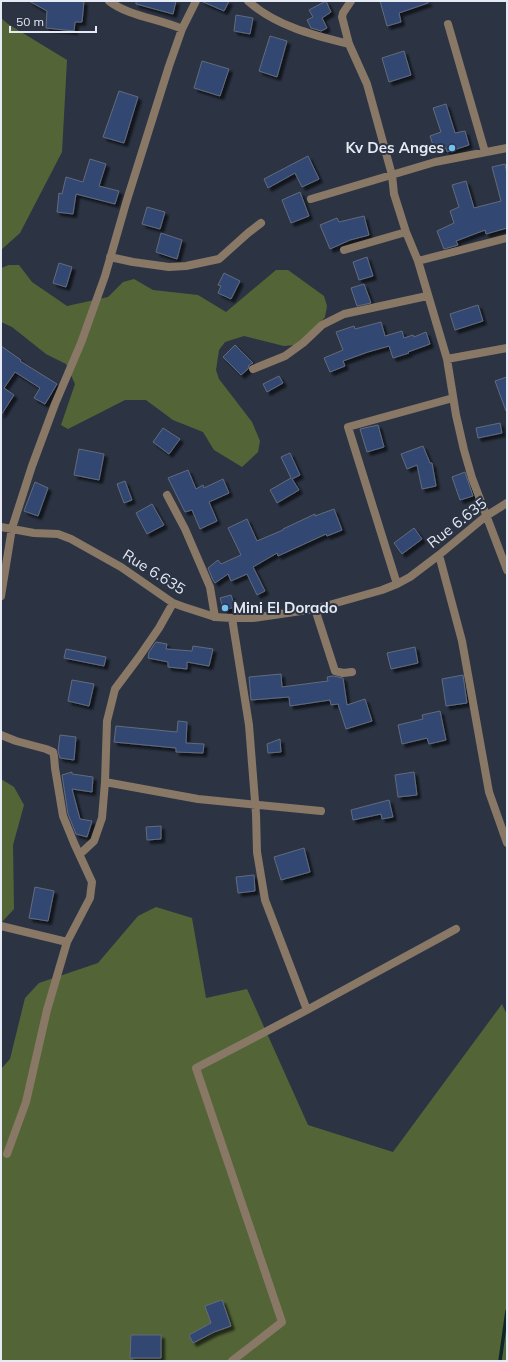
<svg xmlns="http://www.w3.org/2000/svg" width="508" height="1362" viewBox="0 0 508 1362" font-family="Mulish,sans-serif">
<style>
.green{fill:#536537}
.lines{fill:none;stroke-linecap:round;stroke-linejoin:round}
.stream{stroke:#0d2729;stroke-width:3.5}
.building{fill:#314772;stroke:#626b7c;filter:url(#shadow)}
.minor{stroke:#897865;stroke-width:8}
.poi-dot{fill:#71c1f5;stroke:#2c3444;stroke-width:1.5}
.labels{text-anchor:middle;stroke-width:4;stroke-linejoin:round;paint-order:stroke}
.poi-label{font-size:15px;font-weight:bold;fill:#e5eaf4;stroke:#2c3444;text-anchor:end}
.street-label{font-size:15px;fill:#e5eaf4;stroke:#2c3444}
</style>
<defs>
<filter id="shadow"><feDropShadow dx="3.5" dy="3.5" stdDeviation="1" flood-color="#0009"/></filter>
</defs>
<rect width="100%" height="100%" fill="#2c3444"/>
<path class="green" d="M1 18 8 24 67 60 62 152 20 233 1 250Z
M9 265H19L32 282 67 306 108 297 123 282 134 279 153 290 198 295 226 312 276 270H288L324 296 327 306 325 317 305 340 296 345 284 346 244 336 225 342 219 350 216 370 219 379 252 422 260 441 258 452 242 467 214 450 203 432 173 420 146 400H125L68 429 61 425 75 384 66 364 46 354 12 327 1 322V268Z
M1 779 14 787 24 805 13 845 14 909 1 923Z
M156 907 192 918 206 998 247 989 308 1125 393 1152 502 1004 507 1015V1361H1V1069L10 1059 25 998 39 983 98 963 138 916Z"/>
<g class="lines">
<path class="stream" d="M500 1361 507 1311"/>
</g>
<path class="building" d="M29 1H84L82 22H75L74 31 46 28 47 11Z
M136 1H176L173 14 136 4Z
M201 1H229L224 11Z
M326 1 331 12 322 18 327 28 321 31 311 28 307 20 313 17 309 10Z
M380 1H428V3L399 13 401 22 387 26Z
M236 15 253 18 250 34 234 31Z
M270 36 287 41 277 77 259 71Z
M404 51 411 75 389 82 382 58Z
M202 61 229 69 220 96 194 88Z
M119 91 138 97 124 143 103 137Z
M446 104 455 133 465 131 469 145 447 152 446 148 435 151 430 136 441 132 433 108Z
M308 156 319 179 302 187 295 173 268 188 264 179Z
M90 159 106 164 99 186 119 191 115 204 76 194 73 214 57 212 59 193 62 194 66 177 83 182Z
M505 164 507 174V228L486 234 485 230 456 241 458 245 444 249 437 231 454 223 450 211 459 207 452 185 466 181 474 208 501 201 492 167Z
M300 192 309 216 291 223 282 200Z
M147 207 165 212 160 229 142 224Z
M364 216 369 235 350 240 330 249 320 225 337 218 339 222Z
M161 233 182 240 177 259 156 252Z
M367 257 373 276 359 280 353 262Z
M59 263 72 267 66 287 53 283Z
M224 273 240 281 231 299 218 293 221 286 218 285Z
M364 284 371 303 357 306 351 288Z
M478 305 483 321 455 330 450 314Z
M381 322 385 336 402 331 404 338 413 335 414 337 426 332 430 344 408 352 409 353 393 358 389 346 368 352 343 361 345 366 330 372 324 358 343 350 336 332 354 326 355 329Z
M235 345 253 363 249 365 248 369 241 375 223 357Z
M1 346 21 360 20 361 57 384 45 404 34 398 40 388 15 372 4 388 14 395 1 415Z
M279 376 283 383 267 392 263 384Z
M507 377V410L506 411 495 381Z
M500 423 502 433 478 438 476 428Z
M378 425 384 447 367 452 360 429Z
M163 428 180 439 169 454 153 442Z
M423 446 430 463H432L436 486 422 489 417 465 407 469 401 454Z
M79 449 104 454 99 480 74 475Z
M290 453 300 475 292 479 299 490 277 503 270 490 291 478 281 457Z
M188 470 196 489 203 485 204 488 223 479 229 493 209 502 217 521 200 529 192 510 185 512 168 478Z
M465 472 473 496 460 500 452 477Z
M125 481 132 500 124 503 117 484Z
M35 482 48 488 38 516 24 511Z
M152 504 164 525 147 534 136 513Z
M334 509 342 530 327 536 326 534 278 556 277 553 253 567 265 591 257 595 247 574 231 581 228 574 215 583 213 580 208 568 218 560 221 564 241 555 228 528 247 519 257 541 283 530V529L315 514V516Z
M414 528 422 539 402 554 394 543Z
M231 595 235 607 224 610 220 598Z
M156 642 167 644 166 649 192 651 193 646 213 649 209 666 187 662V669L168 667V662L148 658 149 652Z
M415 647 418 663 391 669 387 653Z
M66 649 106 657 104 666 64 658Z
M281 674 282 687 328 681 327 677 333 676 343 678 347 705 365 699 372 721 346 729 338 704 331 705 330 700 290 706 289 697 251 700 249 677Z
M463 675 467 703 446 706 442 679Z
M72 680 94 684 89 706 68 701Z
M440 711 446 740 429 744 427 738 402 744 398 725 423 719 422 715Z
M178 721 187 722 186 743 204 744 203 753 176 752V748L114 742 116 726 177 732Z
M60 735 76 737 74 760 60 758 58 751Z
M280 739 281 752 268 753 267 744Z
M72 772V774L93 777 92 792 72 789 80 819 92 821 87 837 76 834 68 814 62 775Z
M414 772 417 795 398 797 395 775Z
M389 800 393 817 382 819 381 814 353 820 351 810Z
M161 826V839L147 840 146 827Z
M304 848 310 872 281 880 274 857Z
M254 875 255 891 238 893 236 877Z
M35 887 54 891 48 921 29 918Z
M222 1300 231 1326 214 1332 193 1343 189 1335 211 1323 205 1306Z
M131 1335H161V1358H130Z"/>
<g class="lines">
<path class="minor" d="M109 1C128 16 160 19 182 29
M248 1C276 26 313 35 349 44
M351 1 343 13 342 17 349 44 367 84 392 175 394 194 406 232 418 261 447 359 456 415 464 450 472 478 507 570
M448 24 485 152
M311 199 435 162 507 148
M344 250 406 232
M110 257 133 262 169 267 186 266 219 259 248 233 261 223
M418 261 507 238
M447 359 507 348
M253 369 285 356 303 343 322 325 344 314 427 296
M167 495 185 529 210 587 215 617
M1 527 34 533 58 534 71 539 121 567 173 603 184 607 215 617 232 618H253L315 609 382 590 397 584 410 577 439 555 486 516 507 503
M439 555 462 641 489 792 507 843
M397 584 348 427 453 398
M1 596 12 528 32 466 55 404 81 343 105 276 126 203 169 66 182 29 196 1
M315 609 335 671 343 673 352 672
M232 618 249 725 256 814 257 852 265 900 307 1010
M1 735 16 741 46 749 53 752 54 756 55 768 63 816 74 843 92 882 90 898 67 942 47 1010 26 1102 7 1154
M105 782 198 799 321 811
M80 854 94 841 102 818 105 782 107 721 115 689 139 657 159 628 173 603
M1 926 67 942
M232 1361 282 1322 196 1068 307 1010 456 929"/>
</g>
<g class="poi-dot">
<circle cx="452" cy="148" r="4"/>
<circle cx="225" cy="608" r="4"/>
</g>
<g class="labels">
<g class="poi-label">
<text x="444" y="153">Kv Des Anges</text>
<text x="233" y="613" text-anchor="start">Mini El Dorado</text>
</g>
<g class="street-label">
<text transform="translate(457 523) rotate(-38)" y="5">Rue 6.635</text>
<text transform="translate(154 572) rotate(32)" y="5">Rue 6.635</text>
</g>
</g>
<rect width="508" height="1362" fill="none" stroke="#e5eaf4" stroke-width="4"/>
<path d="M10 26v6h86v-6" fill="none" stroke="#e5eaf4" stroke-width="2"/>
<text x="16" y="26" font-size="12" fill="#e5eaf4" stroke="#2c3444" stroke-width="3" paint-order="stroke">50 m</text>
</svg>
